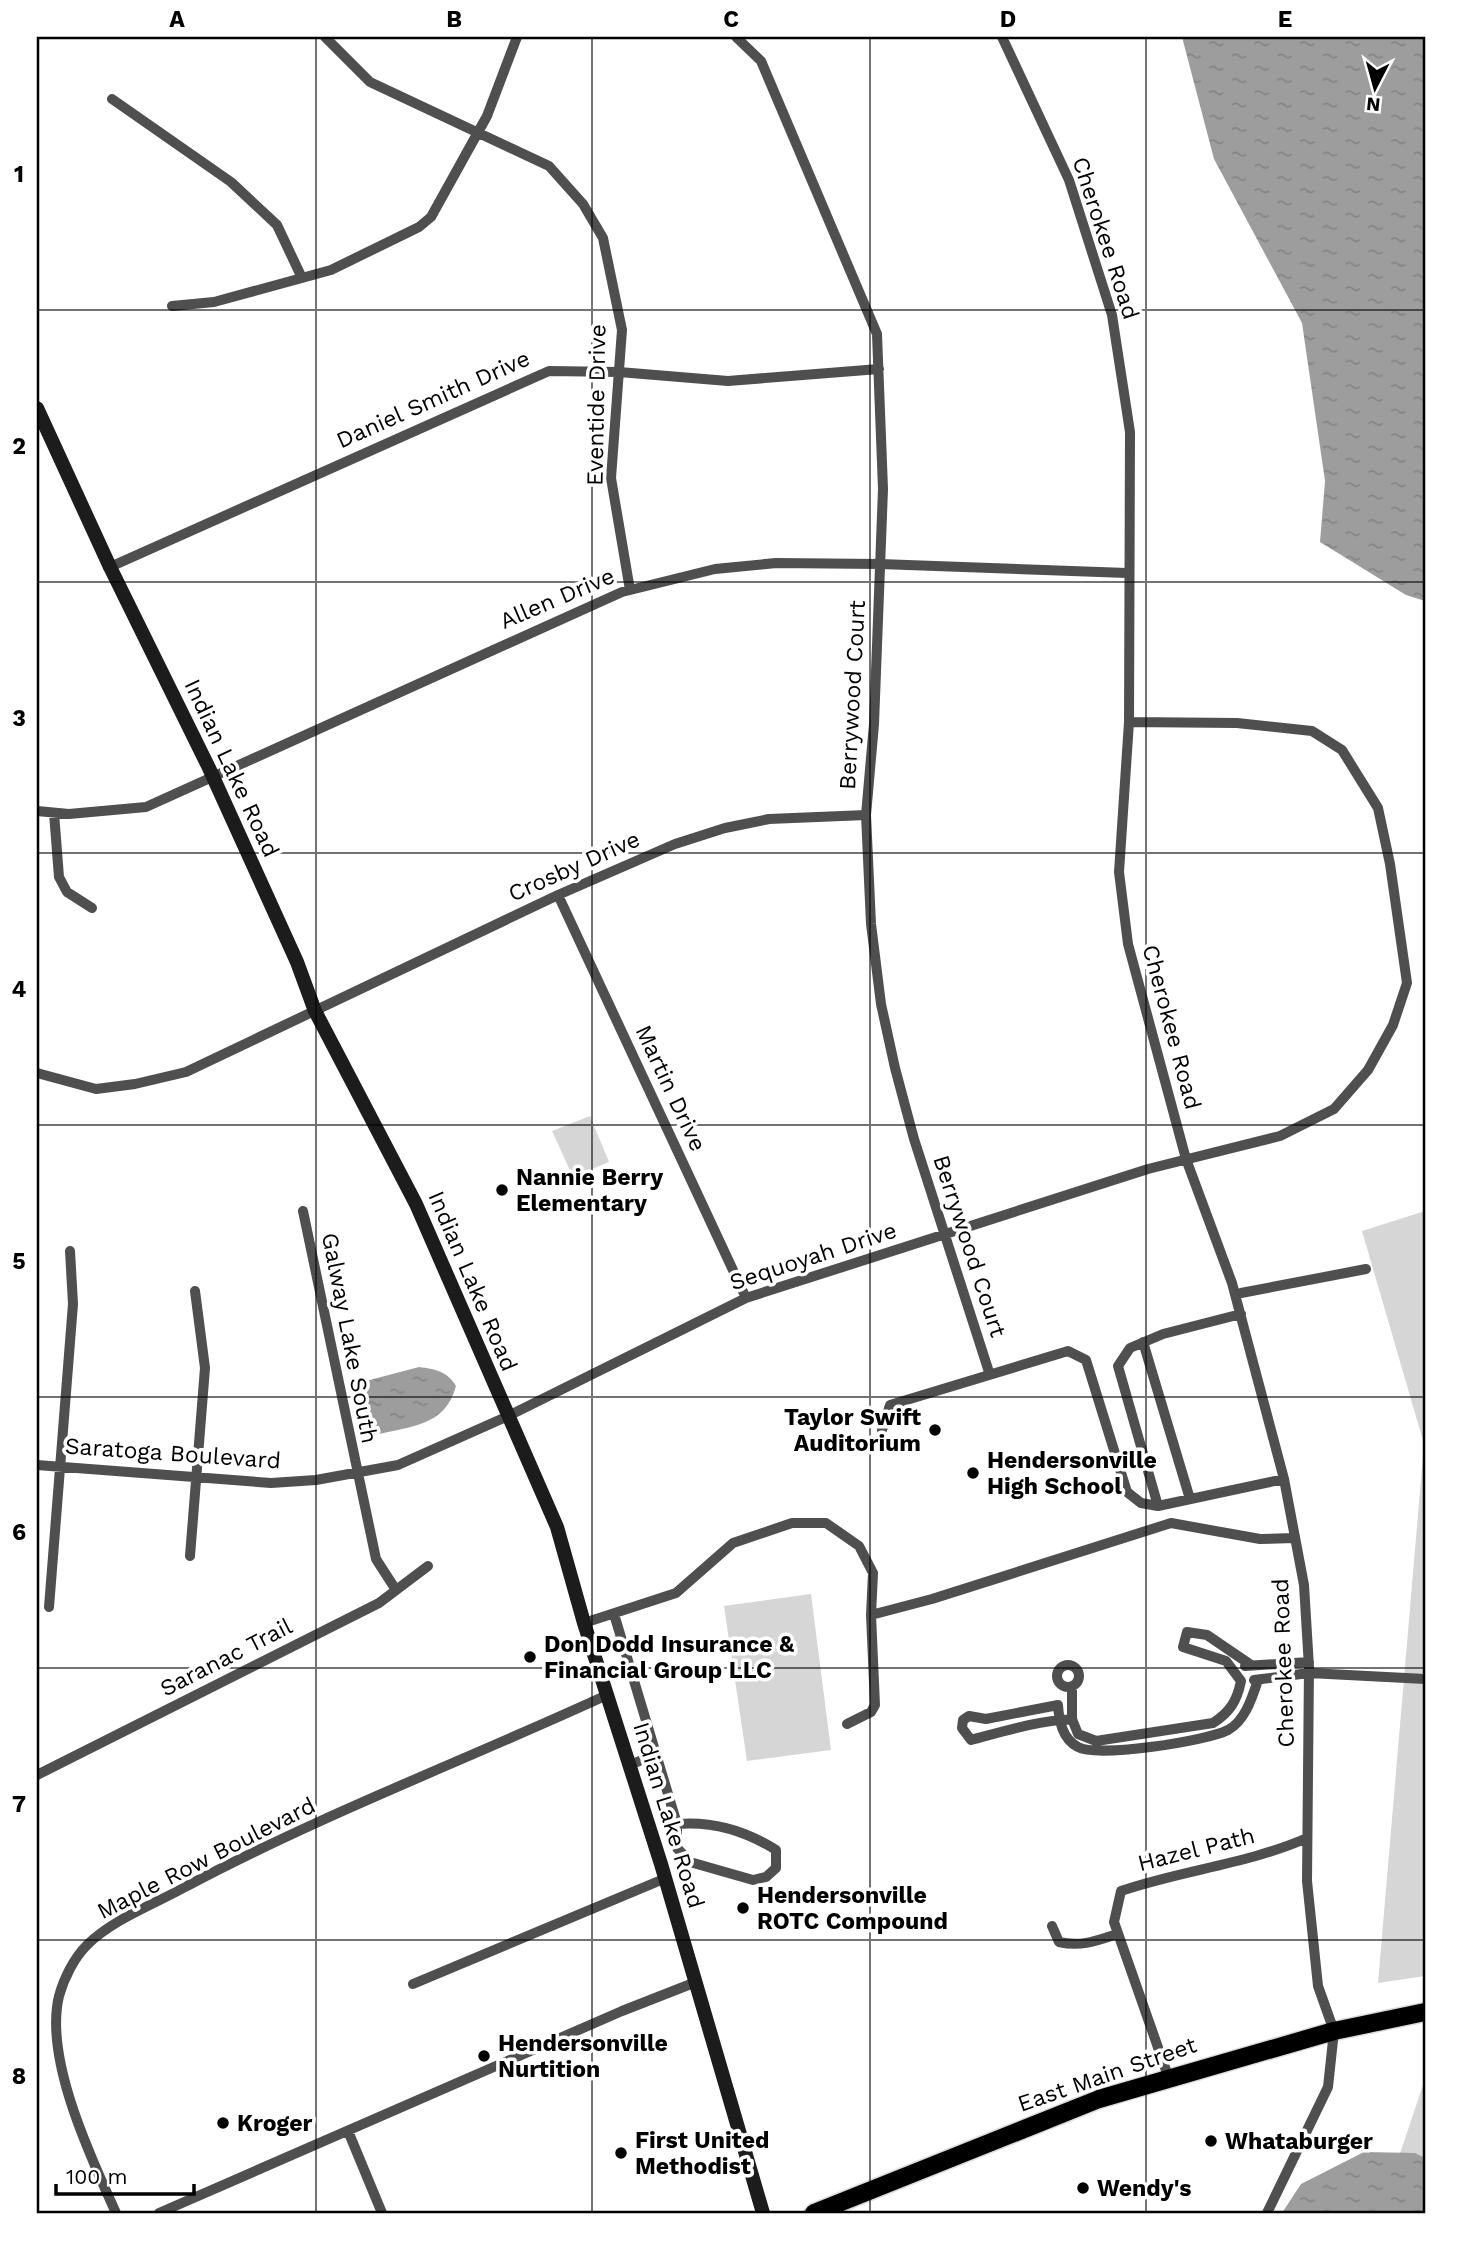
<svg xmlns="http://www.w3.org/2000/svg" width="1462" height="2250" viewBox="0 0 1462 2250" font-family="'Work Sans',sans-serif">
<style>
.park{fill:#d6d6d6}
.water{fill:url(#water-ripples)}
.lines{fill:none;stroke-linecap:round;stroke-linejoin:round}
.primary-casing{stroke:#dbdbdb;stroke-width:21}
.street{stroke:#4f4f4f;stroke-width:10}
.secondary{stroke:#1c1c1c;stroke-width:14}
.primary{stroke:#000;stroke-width:18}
.grid{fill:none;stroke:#000;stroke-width:2;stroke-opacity:0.55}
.poi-dot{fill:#000;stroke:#fff;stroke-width:2.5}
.labels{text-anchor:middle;stroke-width:7;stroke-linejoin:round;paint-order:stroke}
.street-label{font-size:23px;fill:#000;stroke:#fff}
.poi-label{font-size:23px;font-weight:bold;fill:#000;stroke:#fff;text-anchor:start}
.neatline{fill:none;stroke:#000;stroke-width:2.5}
.grid-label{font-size:23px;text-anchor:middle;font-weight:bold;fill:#000}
</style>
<defs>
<pattern id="water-ripples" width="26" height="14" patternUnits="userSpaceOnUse" patternTransform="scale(1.75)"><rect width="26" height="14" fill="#9d9d9d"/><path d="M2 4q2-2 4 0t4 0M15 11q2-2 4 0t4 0" fill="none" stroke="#858585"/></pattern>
</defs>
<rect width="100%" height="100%" fill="#fff"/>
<path class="park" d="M590 1116 609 1162 573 1177 552 1131Z
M1425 1211V1976L1378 1983 1424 1444 1362 1231Z
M811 1594 831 1750 747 1761 724 1606Z
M1425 2079V2213H1380Z"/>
<path class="water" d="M1182 37H1425V601L1406 595 1320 542 1325 481 1302 323 1214 159Z
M419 1367C435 1369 447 1371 456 1386 445 1427 410 1426 375 1435L362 1382Z
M1364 2152 1415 2153 1425 2158V2213H1282L1301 2184Z"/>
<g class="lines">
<defs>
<path id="primary" d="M814 2213 1099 2099 1334 2031 1425 2012"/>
</defs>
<use href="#primary" class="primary-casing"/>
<path class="street" d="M325 37 370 82 549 166 583 204 603 238 622 330 611 478 630 590
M736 37 761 61 877 334 883 489 874 724 866 815 871 924 881 1004 895 1068 914 1139 989 1372
M1002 37 1069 180 1112 315 1130 432 1129 722 1119 872 1128 944 1186 1159 1232 1283 1284 1479 1304 1585 1309 1667 1307 1881 1318 1986 1334 2031 1328 2087 1267 2213
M112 99 231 182 277 225 302 278
M172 306 214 302 331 270 419 227 431 217 487 116 517 37
M110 567 549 371 619 372 728 381 879 369
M37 811 69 814 146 807 622 592 715 569 776 563 880 564 1127 573
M54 813 59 877 67 892 92 908
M558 895 746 1298
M37 1073 96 1089 135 1084 186 1072 558 895 675 844 725 828 769 819 866 815
M303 1211 376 1559 396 1590
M1241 1293 1366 1269
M1143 1342 1190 1499
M882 1430 890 1405 1068 1351 1086 1360 1127 1492 1141 1503 1158 1506 1284 1479
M37 1465 271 1483 316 1480 398 1465 506 1417 746 1298 1148 1169 1280 1136 1334 1109 1368 1070 1393 1025 1407 983 1390 864 1378 808 1342 750 1312 731 1237 723 1129 722
M1158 1506 1118 1366 1130 1348 1163 1334 1241 1314
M190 1556 205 1368 195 1291
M49 1607 73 1304 70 1251
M614 1614 677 1824V1848L690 1862 753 1880 766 1877 776 1868V1850C746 1831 712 1821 677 1824
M871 1615 932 1599 1171 1523 1260 1539 1295 1538
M584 1623 676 1593 733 1543 792 1523H826L859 1546 873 1573 871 1615 875 1705 871 1712 847 1724
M1057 1676a11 11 0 1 1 22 0a11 11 0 1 1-22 0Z
M1245 1666 1309 1662
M1254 1680 1309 1673 1425 1679
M1241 1681 1226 1661 1183 1647 1187 1632 1207 1635 1251 1665
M1072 1687V1719L1078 1734 1096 1741 1213 1723C1230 1712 1237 1701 1241 1681
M1072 1719C1037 1721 1005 1731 971 1740L962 1728 963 1720 969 1716 986 1719 1058 1705C1059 1720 1062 1739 1078 1747 1097 1758 1207 1741 1228 1730 1245 1721 1252 1698 1258 1680
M630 1765 656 1754
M37 1775 379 1603 428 1566
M1052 1926 1059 1942C1081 1947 1096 1941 1117 1934
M413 1984 666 1878
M1168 2076 1114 1922 1121 1891C1182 1870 1248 1864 1307 1838
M348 2131 382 2213
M116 2213C90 2156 44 2058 59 1996 64 1978 74 1958 87 1945 113 1919 155 1904 187 1886 323 1814 468 1759 607 1695
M159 2213 622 2011 696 1982"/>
<path class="secondary" d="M37 408 110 567 209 768 297 962 315 1011 416 1204 557 1527 584 1623 661 1864 763 2213"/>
<use href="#primary" class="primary"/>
</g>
<path class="grid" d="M316 37V2213M592 37V2213M870 37V2213M1146 37V2213M37 310H1425M37 582H1425M37 853H1425M37 1125H1425M37 1397H1425M37 1668H1425M37 1940H1425"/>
<g class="poi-dot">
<circle cx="502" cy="1190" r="7"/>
<circle cx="935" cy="1430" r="7"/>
<circle cx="973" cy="1473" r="7"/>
<circle cx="530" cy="1657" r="7"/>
<circle cx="743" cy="1908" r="7"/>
<circle cx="484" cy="2056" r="7"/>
<circle cx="223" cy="2123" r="7"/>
<circle cx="1211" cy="2141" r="7"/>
<circle cx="621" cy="2153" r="7"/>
<circle cx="1083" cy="2188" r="7"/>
</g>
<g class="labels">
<g class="street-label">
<text transform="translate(1106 238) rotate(72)" y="8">Cherokee Road</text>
<text transform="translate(433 399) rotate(-24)" y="8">Daniel Smith Drive</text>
<text transform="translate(596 405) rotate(-89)" y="8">Eventide Drive</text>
<text transform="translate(557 598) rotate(-23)" y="8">Allen Drive</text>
<text transform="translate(852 695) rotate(-87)" y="8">Berrywood Court</text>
<text transform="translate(232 768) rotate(65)" y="8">Indian Lake Road</text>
<text transform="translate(574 866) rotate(-24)" y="8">Crosby Drive</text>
<text transform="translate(1172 1027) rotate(75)" y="8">Cherokee Road</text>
<text transform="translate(671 1088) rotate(65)" y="8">Martin Drive</text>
<text transform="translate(970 1246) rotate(72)" y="8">Berrywood Court</text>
<text transform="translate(813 1256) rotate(-18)" y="8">Sequoyah Drive</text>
<text transform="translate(473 1281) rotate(67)" y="8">Indian Lake Road</text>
<text transform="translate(350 1338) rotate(79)" y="8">Galway Lake South</text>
<text transform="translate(173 1453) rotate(4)" y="8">Saratoga Boulevard</text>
<text transform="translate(226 1657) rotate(-27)" y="8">Saranac Trail</text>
<text transform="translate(1283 1663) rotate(-92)" y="8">Cherokee Road</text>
<text transform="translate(669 1815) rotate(73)" y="8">Indian Lake Road</text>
<text transform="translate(1196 1849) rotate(-14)" y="8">Hazel Path</text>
<text transform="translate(206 1858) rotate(-27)" y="8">Maple Row Boulevard</text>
<text transform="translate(1107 2074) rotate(-19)" y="8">East Main Street</text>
</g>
<g class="poi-label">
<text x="516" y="1185">Nannie Berry<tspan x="516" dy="26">Elementary</tspan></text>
<text x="921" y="1425" text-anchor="end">Taylor Swift<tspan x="921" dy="26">Auditorium</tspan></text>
<text x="987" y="1468">Hendersonville<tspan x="987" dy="26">High School</tspan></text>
<text x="544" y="1652">Don Dodd Insurance &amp;<tspan x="544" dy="26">Financial Group LLC</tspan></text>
<text x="757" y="1903">Hendersonville<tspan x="757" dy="26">ROTC Compound</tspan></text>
<text x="498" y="2051">Hendersonville<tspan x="498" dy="26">Nurtition</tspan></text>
<text x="237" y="2131">Kroger</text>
<text x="635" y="2148">First United<tspan x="635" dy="26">Methodist</tspan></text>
<text x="1225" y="2149">Whataburger</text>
<text x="1097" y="2196">Wendy's</text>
</g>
</g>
<rect width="1462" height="2250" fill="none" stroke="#ffffff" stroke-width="77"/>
<g transform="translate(1375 88) rotate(186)" stroke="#ffffff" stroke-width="5" paint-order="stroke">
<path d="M0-5L12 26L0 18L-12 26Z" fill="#000000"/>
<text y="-10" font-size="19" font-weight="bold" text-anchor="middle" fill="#000000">N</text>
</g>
<path d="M56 2184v10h138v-10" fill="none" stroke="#000000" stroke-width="3.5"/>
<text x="66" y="2184" font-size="21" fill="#000000" stroke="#ffffff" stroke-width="5" paint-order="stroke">100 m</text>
<rect x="38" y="38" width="1386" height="2174" class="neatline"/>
<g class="grid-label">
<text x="177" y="27">A</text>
<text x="454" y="27">B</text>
<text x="731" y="27">C</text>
<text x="1008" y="27">D</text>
<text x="1285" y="27">E</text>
<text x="19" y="182">1</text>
<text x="19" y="454">2</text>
<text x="19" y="726">3</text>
<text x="19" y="997">4</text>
<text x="19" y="1269">5</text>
<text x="19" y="1540">6</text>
<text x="19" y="1812">7</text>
<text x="19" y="2084">8</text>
</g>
</svg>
